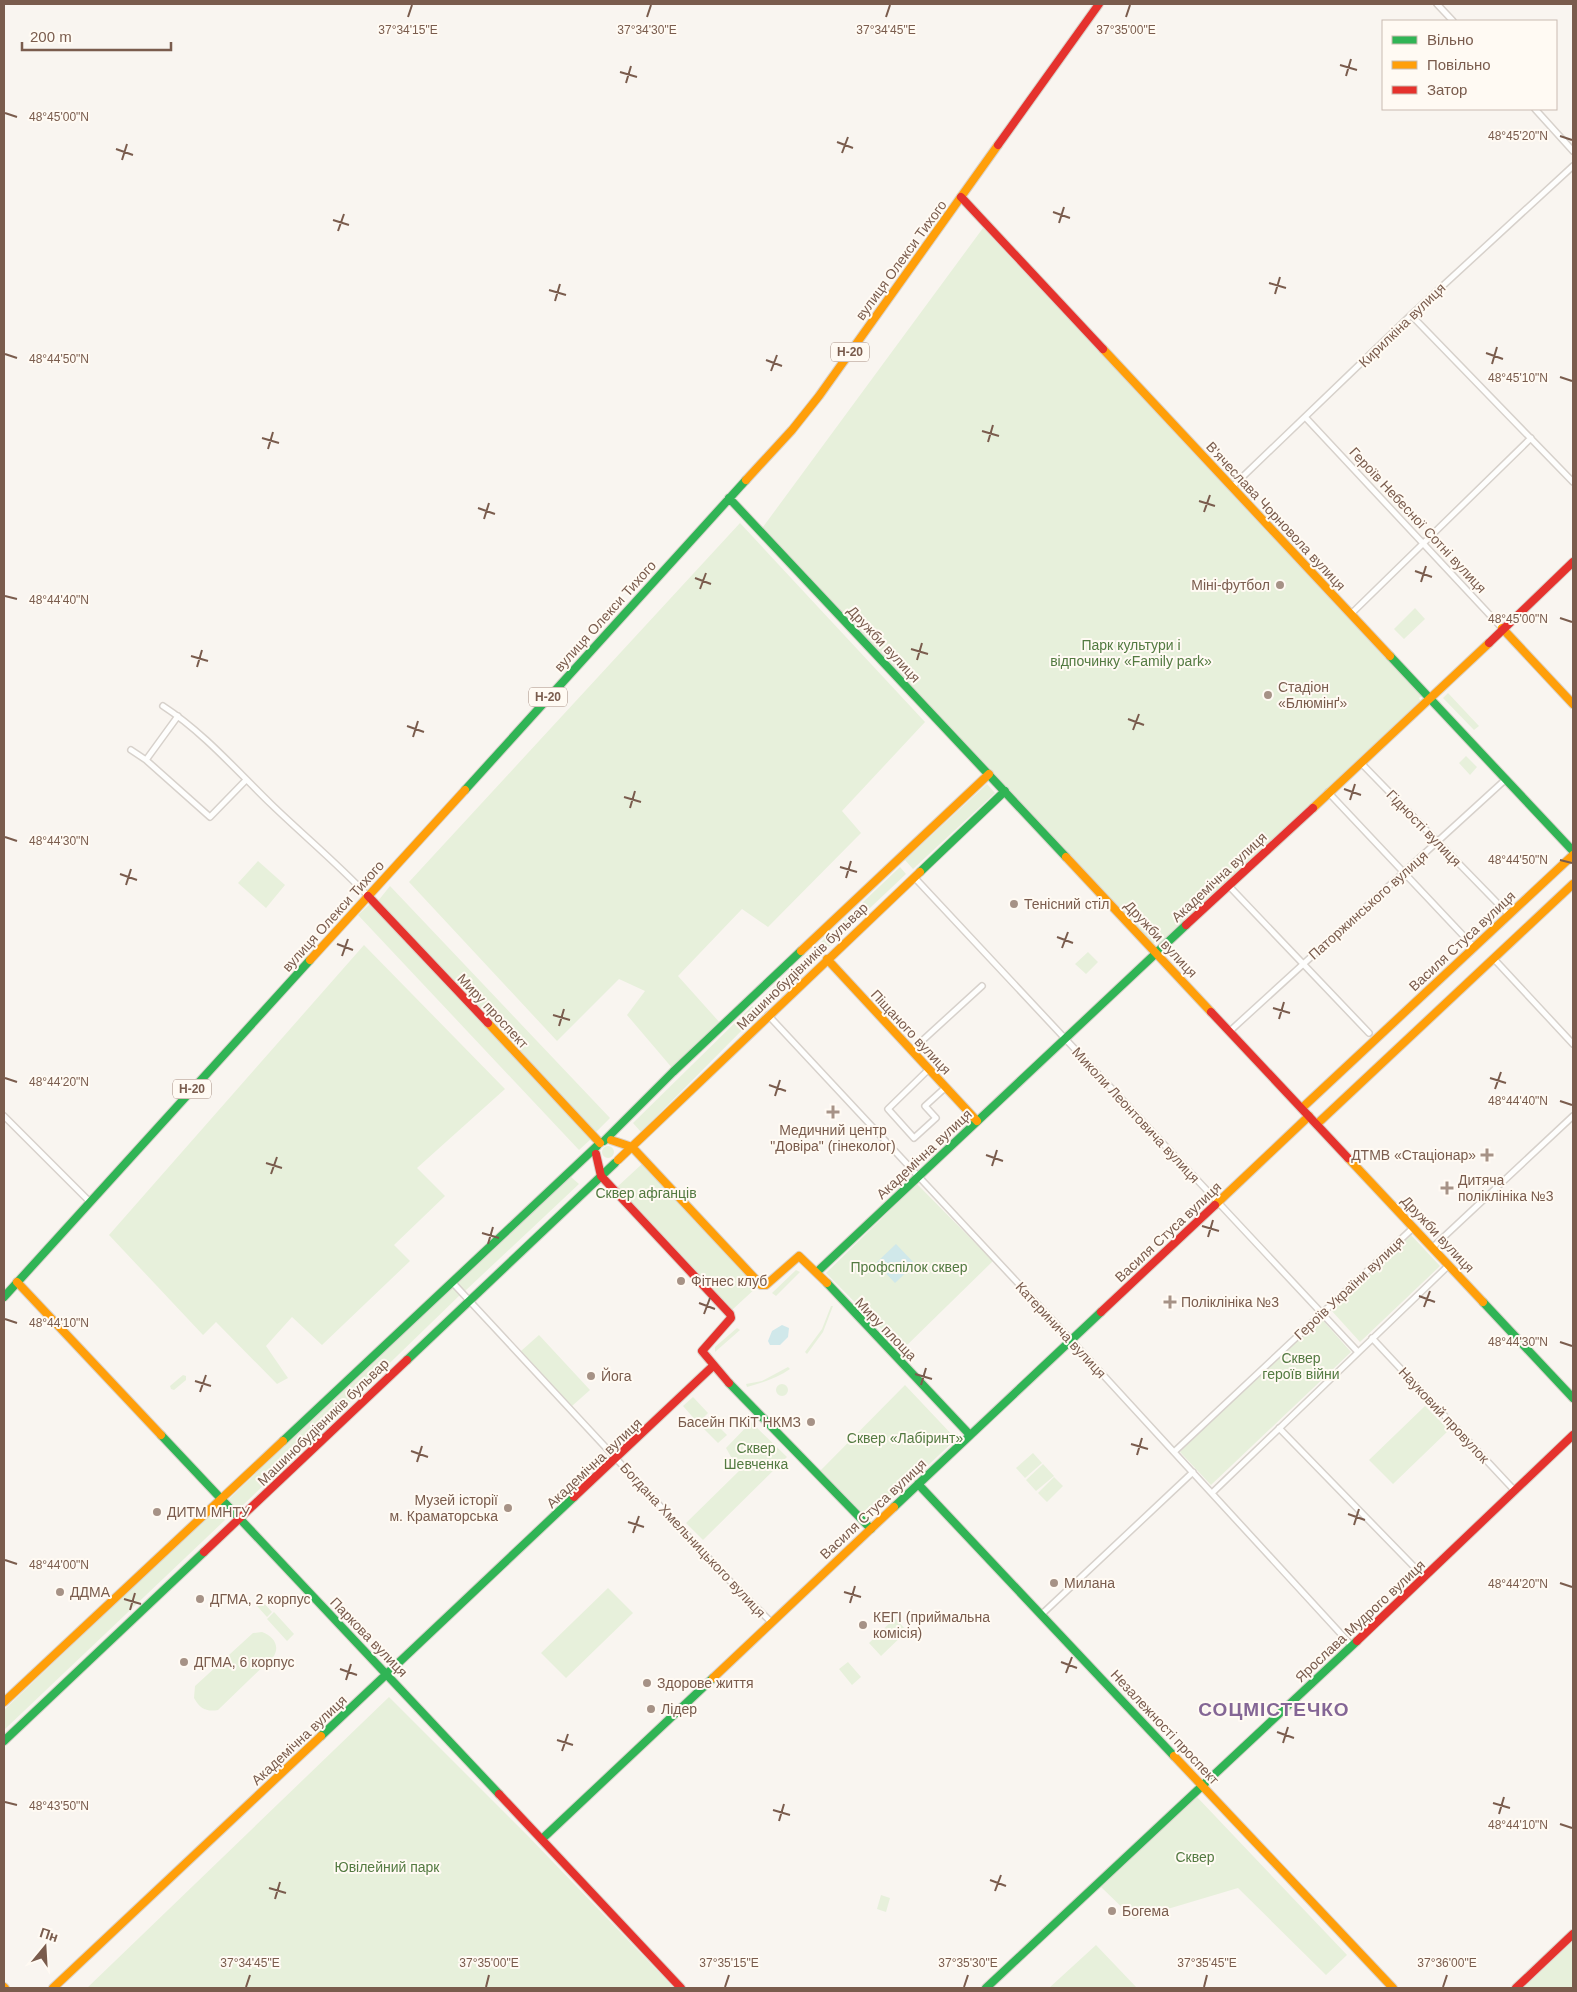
<svg xmlns="http://www.w3.org/2000/svg" width="1577" height="1992" viewBox="0 0 1577 1992" font-family="Helvetica,sans-serif">
<style>
.green{fill:#e7f0db}
.water{fill:#d0e8ea}
.lines{fill:none;stroke-linecap:round;stroke-linejoin:round}
.street-casing{stroke:#d7d1cb;stroke-width:8}
.fast-casing{stroke:#d9d2cb;stroke-width:10}
.slow-casing{stroke:#d9d2cb;stroke-width:10}
.jam-casing{stroke:#d9d2cb;stroke-width:10}
.street{stroke:#fefefd;stroke-width:5}
.fast{stroke:#30b455;stroke-width:8}
.slow{stroke:#ff9f0a;stroke-width:8}
.jam{stroke:#e5322d;stroke-width:8}
.ticks{fill:none;stroke:#7a5c4d;stroke-width:2}
.poi-dot{fill:#a69286;stroke:#fffaf3;stroke-width:2}
.labels{text-anchor:middle;stroke-width:4;stroke-linejoin:round;paint-order:stroke}
.shield{fill:#fffaf3;stroke:#a28b7f;stroke-width:1}
.shield-label{font-size:12px;font-weight:bold;fill:#7a5c4d}
.street-label{font-size:14px;fill:#7a5c4d;stroke:#fffaf3}
.poi-label{font-size:14px;fill:#7a5c4d;stroke:#fffaf3;text-anchor:start}
.park-label{font-size:14px;fill:#537a41;stroke:#fffaf3}
.district-label{font-size:19px;font-weight:bold;letter-spacing:1px;fill:#846695;stroke:#fffaf3}
.ticks-label{font-size:12px;text-anchor:middle;fill:#7a5c4d;stroke:#fffaf3;stroke-width:4;stroke-linejoin:round;paint-order:stroke}
</style>
<rect width="100%" height="100%" fill="#f9f5f0"/>
<path class="green" d="M983 228 1422 696 1419 698 1421 702 1162 943H1152L763 527Z
M740 523 925 722 842 811 861 833 768 927 742 909 678 976 721 1024 673 1069 627 1015 645 991 619 979 557 1041 409 882Z
M1415 608 1425 619 1404 639 1394 629Z
M1448 693 1479 726 1474 730 1443 698Z
M1466 756 1477 767 1470 775 1459 763Z
M987 784 995 793 913 869 905 860Z
M258 861 285 885 266 908 238 883Z
M900 867 906 874 766 1006 760 1000Z
M390 886 610 1118 596 1132 378 901Z
M370 904 591 1139 579 1150 358 915Z
M364 945 505 1089 417 1168 445 1196 394 1245 410 1261 322 1345 292 1317 266 1346 288 1378 277 1384 216 1322 203 1335 109 1235Z
M1088 952 1098 962 1086 974 1075 964Z
M752 1006 759 1013 641 1132 633 1123Z
M602 1152a6 6 0 1 1 12 0a6 6 0 1 1-12 0Z
M643 1163 758 1286 732 1310 616 1188Z
M571 1177 579 1184 465 1291 457 1283Z
M917 1184 993 1261 902 1350 826 1273Z
M1411 1235 1440 1266 1360 1342 1331 1310Z
M796 1270 800 1272 776 1296 772 1293Z
M452 1286 460 1295 238 1510 228 1500Z
M831 1306H833L823 1332 807 1354 805 1352 822 1329Z
M1319 1316 1351 1352 1211 1485 1180 1452Z
M737 1328 740 1330 715 1352V1347Z
M539 1335 590 1390 572 1406 521 1351Z
M788 1367 790 1369C777 1378 762 1383 747 1387L746 1384 762 1381Z
M183 1375 186 1376V1380L174 1390 171 1389 170 1386Z
M776 1390a6 6 0 1 1 12 0a6 6 0 1 1-12 0Z
M905 1385 956 1439 869 1521 820 1471Z
M693 1397 708 1413 698 1423 683 1406Z
M1425 1406 1449 1430 1393 1484 1369 1460Z
M709 1417 727 1435 718 1443 701 1426Z
M751 1422 787 1457 703 1540 686 1523 739 1471 726 1448Z
M1033 1453 1042 1463 1025 1478 1016 1468Z
M1043 1464 1054 1476 1036 1491 1026 1480Z
M1054 1477 1063 1486 1047 1502 1038 1493Z
M215 1509 225 1520 4 1730V1710Z
M608 1588 633 1613 566 1678 541 1653Z
M262 1601 272 1612 267 1617 257 1606Z
M274 1612 294 1634 287 1641 267 1619Z
M895 1618 907 1631 881 1656 869 1643Z
M262 1632C273 1636 280 1645 274 1656L218 1710C207 1712 200 1709 194 1698L195 1686 253 1633Z
M848 1662 861 1677 852 1685 839 1669Z
M389 1697 529 1837 674 1988H87Z
M1197 1797 1347 1955 1326 1975 1238 1888 1134 1919 1100 1886Z
M881 1895 890 1898 886 1912 877 1909Z
M1573 1941V1988H1523Z
M1096 1945 1137 1988H1049Z"/>
<path class="water" d="M896 1244 915 1264 895 1283 876 1263Z
M782 1325 789 1328 788 1337 780 1345H770L768 1341 772 1331Z"/>
<g class="lines">
<defs>
<path id="street" d="M1437 4 1453 21
M1535 109 1573 151
M1411 315 1573 482
M1306 418 1502 628
M1232 487 1411 315 1573 166
M1351 614 1531 438
M163 706C203 732 237 771 271 804 303 835 337 863 368 896
M131 750 146 760 178 716
M146 760 210 817 246 780
M1361 763 1509 915
M1328 792 1474 947
M914 877 1358 1352
M1228 885 1369 1033
M1494 959 1573 1044
M768 1015 1071 1340 1352 1646
M1230 1031 1506 779
M912 1050 982 986
M929 1069 888 1109 914 1138 936 1118 925 1106 946 1087
M4 1116 90 1202
M1433 1247 1573 1116
M452 1282 727 1578 771 1622
M1372 1338 1515 1491
M1279 1428 1424 1577
M1174 1452 1414 1227
M1212 1493 1449 1265
M1042 1614 1193 1472"/>
<path id="fast" d="M729 498 1066 857
M1390 656 1573 851
M465 790 746 480
M920 872 1005 791
M604 1141 673 1072 801 951
M817 1272 1186 925
M827 1283 970 1435
M4 1297 310 960
M1483 1302 1573 1398
M407 1360 615 1163
M729 1383 871 1529
M161 1435 499 1794
M283 1441 597 1146
M918 1484 1174 1756
M894 1507 1101 1312
M321 1736 574 1497
M4 1741 204 1552
M542 1839 713 1678
M986 1988 1357 1641"/>
<path id="slow" d="M1103 349 1390 656
M746 480 792 430 819 396 998 145
M1502 628 1573 704
M1313 808 1489 643
M1066 857 1211 1012
M801 951 989 774
M827 959 977 1121
M310 960 465 790
M488 1023 600 1143
M1302 1108 1573 855
M1317 1124 1573 884
M611 1140 632 1147 761 1285H766L799 1256 827 1283
M1348 1158 1483 1302
M618 1160 920 872
M1215 1205 1309 1116
M17 1282 161 1435
M713 1678 894 1507
M4 1702 283 1441
M1174 1756 1393 1988
M4 1987 5 1988
M53 1988 321 1736"/>
<path id="jam" d="M998 145 1099 4
M961 197 1103 349
M1489 643 1573 562
M368 896 488 1023
M1186 925 1313 808
M1211 1012 1348 1158
M596 1154 601 1176 730 1314 731 1318 702 1351 729 1383
M1101 1312 1215 1205
M574 1497 713 1366
M204 1552 407 1360
M1357 1641 1573 1435
M499 1794 681 1988
M1516 1988 1573 1934"/>
</defs>
<use href="#street" class="street-casing"/>
<use href="#fast" class="fast-casing"/>
<use href="#slow" class="slow-casing"/>
<use href="#jam" class="jam-casing"/>
<use href="#street" class="street"/>
<use href="#fast" class="fast"/>
<use href="#slow" class="slow"/>
<use href="#jam" class="jam"/>
</g>
<path class="ticks" d="M408 17 412 5M647 17 651 5M886 17 890 5M1126 17 1130 5M1340 65 1357 70M620 72 637 77M1346 76 1351 59M626 83 631 66M5 113 17 117M1560 136 1572 140M837 142 853 148M116 149 133 155M842 153 848 137M122 160 127 144M1053 212 1070 218M333 220 349 225M1059 223 1064 207M338 231 344 214M1269 283 1286 288M549 290 566 295M1275 294 1280 277M555 301 560 284M1486 353 1503 359M5 354 17 358M766 360 782 366M1492 364 1497 347M771 371 777 355M1560 377 1572 381M982 431 999 436M262 438 279 443M988 442 993 425M268 449 273 432M1199 501 1215 506M478 508 495 514M1204 512 1210 495M484 519 489 503M1415 571 1432 577M695 578 711 584M1421 582 1426 566M700 589 706 573M5 596 17 599M1560 618 1572 622M911 649 928 654M191 656 208 661M917 660 922 643M197 667 202 650M1128 719 1144 725M407 726 424 732M1133 730 1139 714M413 737 418 721M1344 789 1361 795M624 797 641 802M1350 800 1355 784M630 808 635 791M5 837 17 841M1560 860 1572 863M840 867 857 872M120 874 137 880M846 878 851 861M126 885 131 869M1057 937 1073 943M337 944 353 950M1062 948 1068 932M342 956 348 939M1273 1008 1290 1013M553 1015 570 1020M1279 1019 1284 1002M559 1026 564 1009M5 1078 17 1082M1490 1078 1506 1083M769 1085 786 1091M1495 1089 1501 1072M775 1096 780 1080M1560 1101 1572 1105M986 1155 1003 1161M266 1163 282 1168M992 1166 997 1150M271 1174 277 1157M1202 1226 1219 1231M482 1233 499 1238M1208 1237 1213 1220M488 1244 493 1227M1419 1296 1435 1302M699 1303 715 1309M1424 1307 1430 1291M704 1314 710 1298M5 1319 17 1323M1560 1342 1572 1346M915 1374 932 1379M195 1381 211 1386M921 1385 926 1368M200 1392 206 1375M1131 1444 1148 1449M411 1451 428 1457M1137 1455 1142 1438M417 1462 422 1446M1348 1514 1365 1520M628 1522 644 1527M1354 1525 1359 1509M633 1533 639 1516M5 1560 17 1564M1560 1583 1572 1587M844 1592 861 1597M124 1599 141 1604M850 1603 855 1586M130 1610 135 1593M1061 1662 1077 1668M340 1669 357 1675M1066 1673 1072 1657M346 1680 351 1664M1277 1732 1294 1738M557 1740 573 1745M1283 1743 1288 1727M562 1751 568 1734M5 1802 17 1805M1493 1803 1510 1808M773 1810 790 1815M1499 1814 1504 1797M779 1821 784 1804M1560 1824 1572 1828M990 1880 1006 1886M269 1888 286 1893M995 1891 1001 1875M275 1899 280 1882M246 1987 250 1975M486 1987 489 1975M725 1987 729 1975M964 1987 968 1975M1204 1987 1207 1975M1443 1987 1447 1975"/>
<g class="poi-dot">
<circle cx="1280" cy="585" r="5"/>
<circle cx="1268" cy="695" r="5"/>
<circle cx="1014" cy="904" r="5"/>
<path d="M830.5 1104.5h5v5h5v5h-5v5h-5v-5h-5v-5h5z"/>
<path d="M1484.5 1147.5h5v5h5v5h-5v5h-5v-5h-5v-5h5z"/>
<path d="M1444.5 1180.5h5v5h5v5h-5v5h-5v-5h-5v-5h5z"/>
<circle cx="681" cy="1281" r="5"/>
<path d="M1167.5 1294.5h5v5h5v5h-5v5h-5v-5h-5v-5h5z"/>
<circle cx="591" cy="1376" r="5"/>
<circle cx="811" cy="1422" r="5"/>
<circle cx="508" cy="1508" r="5"/>
<circle cx="157" cy="1512" r="5"/>
<circle cx="1054" cy="1583" r="5"/>
<circle cx="60" cy="1592" r="5"/>
<circle cx="200" cy="1599" r="5"/>
<circle cx="863" cy="1625" r="5"/>
<circle cx="184" cy="1662" r="5"/>
<circle cx="647" cy="1683" r="5"/>
<circle cx="651" cy="1709" r="5"/>
<circle cx="1112" cy="1911" r="5"/>
</g>
<g class="labels">
<g class="shield">
<rect x="831" y="342.5" width="38" height="19" rx="4"/>
<rect x="529" y="687.5" width="38" height="19" rx="4"/>
<rect x="173" y="1079.5" width="38" height="19" rx="4"/>
</g>
<g class="shield-label">
<text x="850" y="356">Н-20</text>
<text x="548" y="701">Н-20</text>
<text x="192" y="1093">Н-20</text>
</g>
<g class="street-label">
<text transform="translate(901 260) rotate(-54)" y="5">вулиця Олекси Тихого</text>
<text transform="translate(1402 325) rotate(-44)" y="5">Кирилкіна вулиця</text>
<text transform="translate(1276 516) rotate(47)" y="5">В'ячеслава Чорновола вулиця</text>
<text transform="translate(1418 520) rotate(47)" y="5">Героїв Небесної Сотні вулиця</text>
<text transform="translate(605 616) rotate(-48)" y="5">вулиця Олекси Тихого</text>
<text transform="translate(884 644) rotate(47)" y="5">Дружби вулиця</text>
<text transform="translate(1424 828) rotate(46)" y="5">Гідності вулиця</text>
<text transform="translate(1219 877) rotate(-43)" y="5">Академічна вулиця</text>
<text transform="translate(1368 905) rotate(-42)" y="5">Паторжинського вулиця</text>
<text transform="translate(333 916) rotate(-48)" y="5">вулиця Олекси Тихого</text>
<text transform="translate(1161 939) rotate(47)" y="5">Дружби вулиця</text>
<text transform="translate(1462 941) rotate(-43)" y="5">Василя Стуса вулиця</text>
<text transform="translate(802 966) rotate(-44)" y="5">Машинобудівників бульвар</text>
<text transform="translate(493 1011) rotate(47)" y="5">Миру проспект</text>
<text transform="translate(911 1032) rotate(47)" y="5">Піщаного вулиця</text>
<text transform="translate(1136 1115) rotate(47)" y="5">Миколи Леонтовича вулиця</text>
<text transform="translate(924 1154) rotate(-43)" y="5">Академічна вулиця</text>
<text transform="translate(1168 1232) rotate(-43)" y="5">Василя Стуса вулиця</text>
<text transform="translate(1438 1234) rotate(47)" y="5">Дружби вулиця</text>
<text transform="translate(1349 1288) rotate(-43)" y="5">Героїв України вулиця</text>
<text transform="translate(886 1329) rotate(46)" y="5">Миру площа</text>
<text transform="translate(1061 1330) rotate(47)" y="5">Катеринича вулиця</text>
<text transform="translate(1444 1415) rotate(47)" y="5">Науковий провулок</text>
<text transform="translate(323 1422) rotate(-44)" y="5">Машинобудівників бульвар</text>
<text transform="translate(594 1463) rotate(-43)" y="5">Академічна вулиця</text>
<text transform="translate(873 1509) rotate(-43)" y="5">Василя Стуса вулиця</text>
<text transform="translate(693 1540) rotate(47)" y="5">Богдана Хмельницького вулиця</text>
<text transform="translate(1360 1621) rotate(-43)" y="5">Ярослава Мудрого вулиця</text>
<text transform="translate(369 1637) rotate(46)" y="5">Паркова вулиця</text>
<text transform="translate(1165 1727) rotate(47)" y="5">Незалежності проспект</text>
<text transform="translate(299 1740) rotate(-43)" y="5">Академічна вулиця</text>
</g>
<g class="poi-label">
<text x="1270" y="590" text-anchor="end">Міні-футбол</text>
<text x="1278" y="692">Стадіон<tspan x="1278" dy="16">«Блюмінґ»</tspan></text>
<text x="1024" y="909">Тенісний стіл</text>
<text x="833" y="1135" text-anchor="middle">Медичний центр<tspan x="833" dy="16">"Довіра" (гінеколог)</tspan></text>
<text x="1476" y="1160" text-anchor="end">ДТМВ «Стаціонар»</text>
<text x="1458" y="1185">Дитяча<tspan x="1458" dy="16">поліклініка №3</tspan></text>
<text x="691" y="1286">Фітнес клуб</text>
<text x="1181" y="1307">Поліклініка №3</text>
<text x="601" y="1381">Йога</text>
<text x="801" y="1427" text-anchor="end">Басейн ПКіТ НКМЗ</text>
<text x="498" y="1505" text-anchor="end">Музей історії<tspan x="498" dy="16">м. Краматорська</tspan></text>
<text x="167" y="1517">ДИТМ МНТУ</text>
<text x="1064" y="1588">Милана</text>
<text x="70" y="1597">ДДМА</text>
<text x="210" y="1604">ДГМА, 2 корпус</text>
<text x="873" y="1622">КЕГІ (приймальна<tspan x="873" dy="16">комісія)</tspan></text>
<text x="194" y="1667">ДГМА, 6 корпус</text>
<text x="657" y="1688">Здорове життя</text>
<text x="661" y="1714">Лідер</text>
<text x="1122" y="1916">Богема</text>
</g>
<g class="park-label">
<text x="1131" y="650">Парк культури і<tspan x="1131" dy="16">відпочинку «Family park»</tspan></text>
<text x="646" y="1198">Сквер афганців</text>
<text x="909" y="1272">Профспілок сквер</text>
<text x="1301" y="1363">Сквер<tspan x="1301" dy="16">героїв війни</tspan></text>
<text x="905" y="1443">Сквер «Лабіринт»</text>
<text x="756" y="1453">Сквер<tspan x="756" dy="16">Шевченка</tspan></text>
<text x="1195" y="1862">Сквер</text>
<text x="387" y="1872">Ювілейний парк</text>
</g>
<g class="district-label">
<text x="1274" y="1716">СОЦМІСТЕЧКО</text>
</g>
</g>
<g class="ticks-label">
<text x="408" y="34">37°34'15"E</text>
<text x="647" y="34">37°34'30"E</text>
<text x="886" y="34">37°34'45"E</text>
<text x="1126" y="34">37°35'00"E</text>
<text x="59" y="121">48°45'00"N</text>
<text x="1518" y="140">48°45'20"N</text>
<text x="59" y="363">48°44'50"N</text>
<text x="1518" y="382">48°45'10"N</text>
<text x="59" y="604">48°44'40"N</text>
<text x="1518" y="623">48°45'00"N</text>
<text x="59" y="845">48°44'30"N</text>
<text x="1518" y="864">48°44'50"N</text>
<text x="59" y="1086">48°44'20"N</text>
<text x="1518" y="1105">48°44'40"N</text>
<text x="59" y="1327">48°44'10"N</text>
<text x="1518" y="1346">48°44'30"N</text>
<text x="59" y="1569">48°44'00"N</text>
<text x="1518" y="1588">48°44'20"N</text>
<text x="59" y="1810">48°43'50"N</text>
<text x="1518" y="1829">48°44'10"N</text>
<text x="250" y="1967">37°34'45"E</text>
<text x="489" y="1967">37°35'00"E</text>
<text x="729" y="1967">37°35'15"E</text>
<text x="968" y="1967">37°35'30"E</text>
<text x="1207" y="1967">37°35'45"E</text>
<text x="1447" y="1967">37°36'00"E</text>
</g>
<rect width="1577" height="1992" fill="none" stroke="#7a5c4d" stroke-width="10"/>
<rect x="1382" y="20" width="175" height="90" fill="#fffaf3" stroke="#cabbb1"/>
<rect x="1392" y="36" width="25" height="8" fill="#30b455" stroke="#cabbb1"/>
<text x="1427" y="45" font-size="15" fill="#7a5c4d">Вільно</text>
<rect x="1392" y="61" width="25" height="8" fill="#ff9f0a" stroke="#cabbb1"/>
<text x="1427" y="70" font-size="15" fill="#7a5c4d">Повільно</text>
<rect x="1392" y="86" width="25" height="8" fill="#e5322d" stroke="#cabbb1"/>
<text x="1427" y="95" font-size="15" fill="#7a5c4d">Затор</text>
<g transform="translate(45 1947) rotate(18)" stroke="#fffaf3" stroke-width="4" paint-order="stroke">
<path d="M0-4L9 19L0 12L-9 19Z" fill="#7a5c4d"/>
<text y="-8" font-size="14" font-weight="bold" text-anchor="middle" fill="#7a5c4d">Пн</text>
</g>
<path d="M22 42v8h149v-8" fill="none" stroke="#7a5c4d" stroke-width="2.5"/>
<text x="30" y="42" font-size="15" fill="#7a5c4d" stroke="#fffaf3" stroke-width="4" paint-order="stroke">200 m</text>
</svg>
